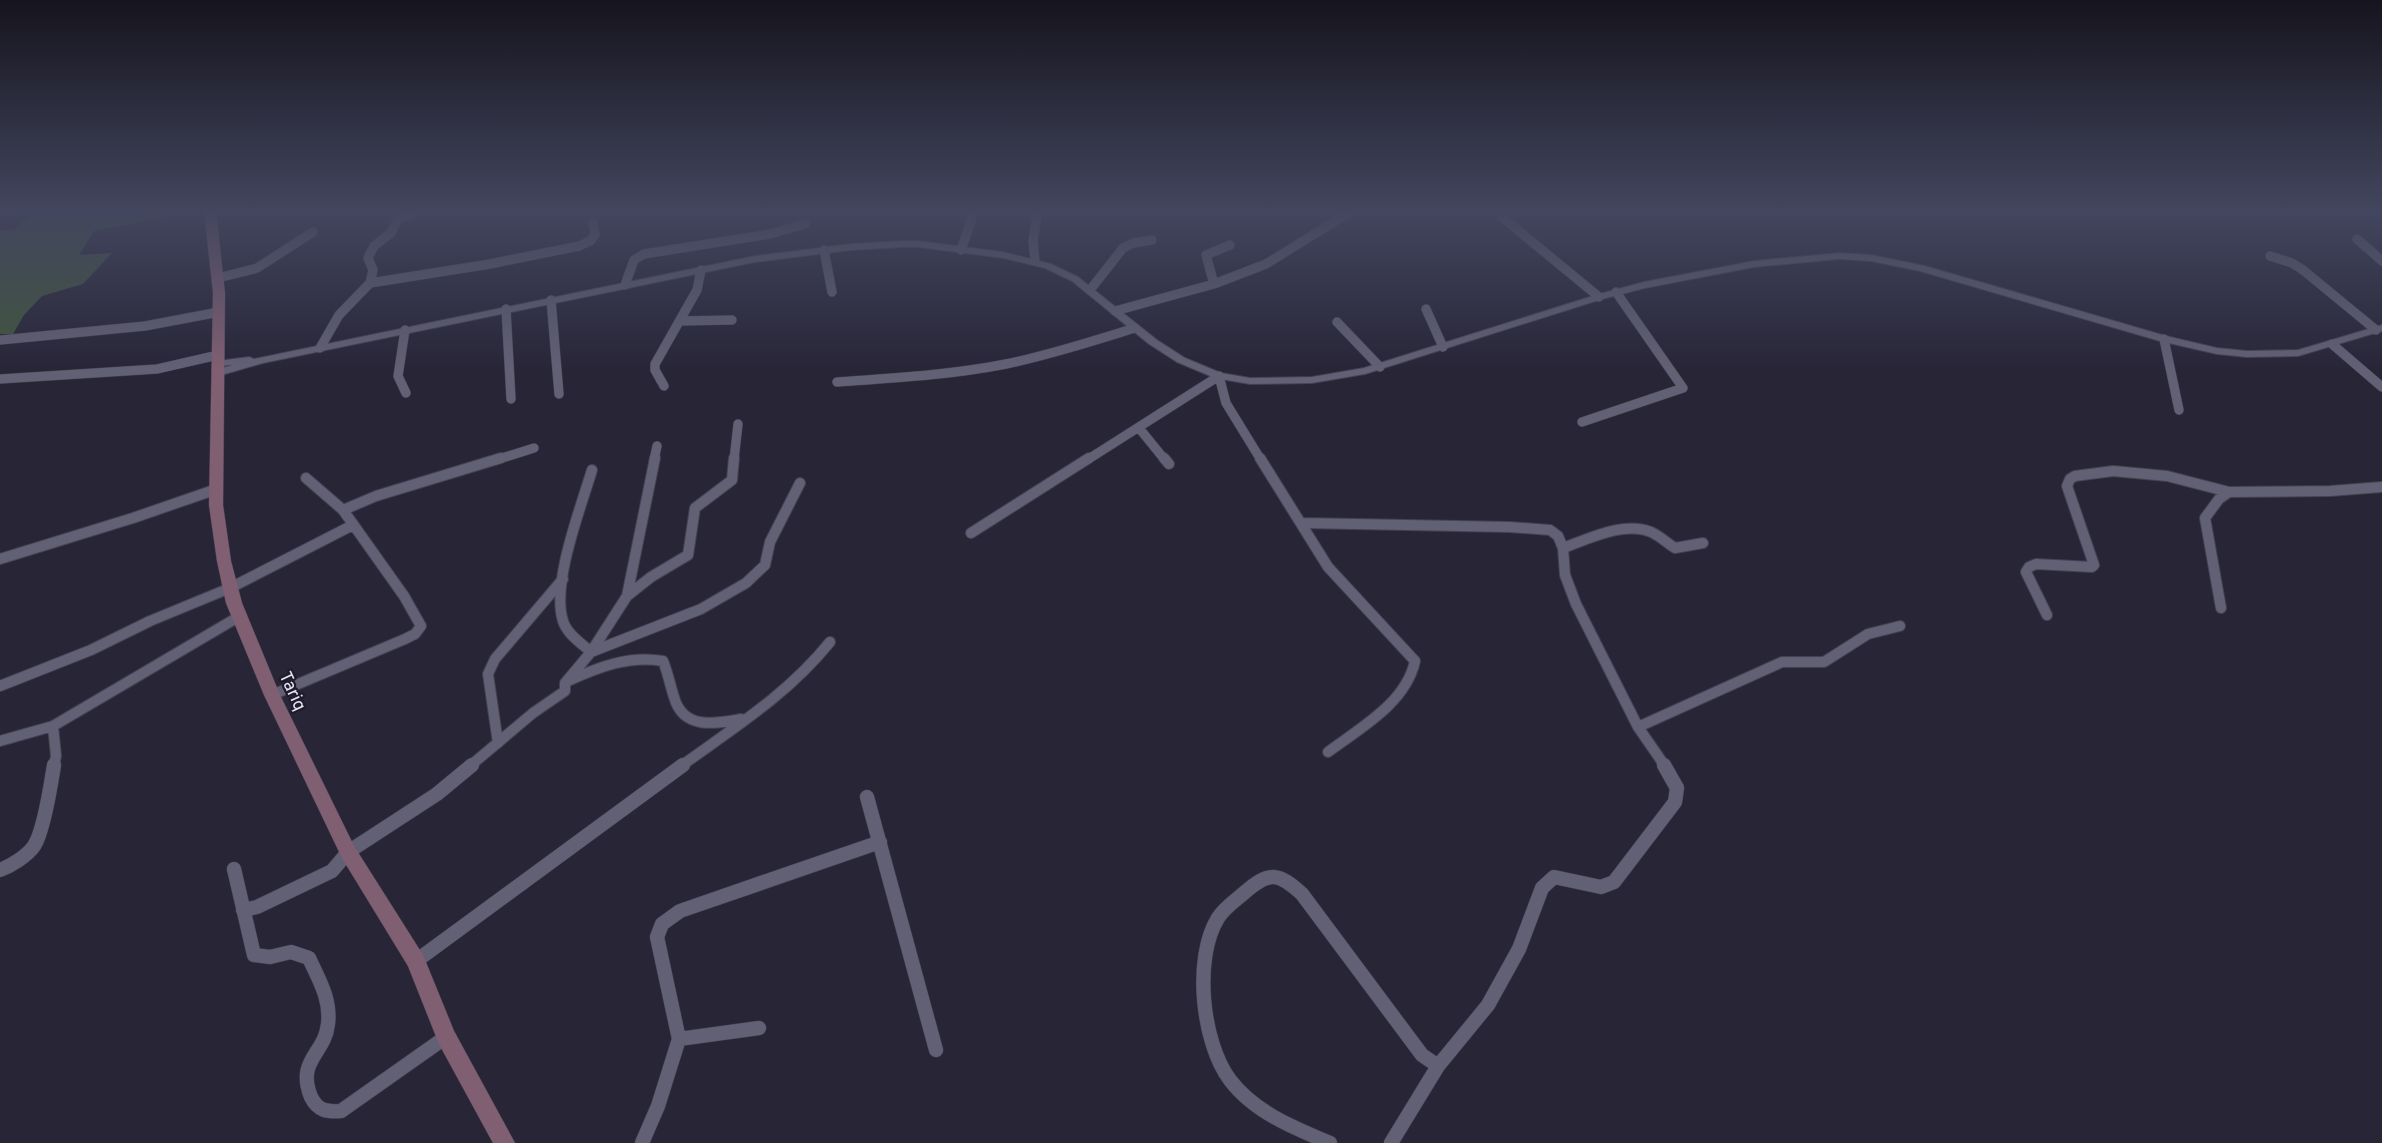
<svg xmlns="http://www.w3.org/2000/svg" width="2382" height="1143" viewBox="0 0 2382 1143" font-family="Overpass,sans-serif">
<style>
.green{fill:#41553d}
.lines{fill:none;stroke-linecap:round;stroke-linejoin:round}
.minor-far2-casing{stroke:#444251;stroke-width:10}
.minor-far1-casing{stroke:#444251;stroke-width:12}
.minor-casing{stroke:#444251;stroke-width:15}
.tertiary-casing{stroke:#444251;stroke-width:2}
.secondary-casing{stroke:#444251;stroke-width:1}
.minor-far2{stroke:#626074;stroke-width:9}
.minor-far1{stroke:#626074;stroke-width:10}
.minor{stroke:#626074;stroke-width:14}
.tertiary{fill:#626074;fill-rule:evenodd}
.secondary{fill:#805f72;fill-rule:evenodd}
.labels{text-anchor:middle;stroke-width:4.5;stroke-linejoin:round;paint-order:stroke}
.street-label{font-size:18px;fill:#e6e5f1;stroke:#1e1c2d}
</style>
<rect width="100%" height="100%" fill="#282537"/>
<path class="green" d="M80 210H173L167 217 94 231 79 255 112 253 83 284 42 296 24 315 13 334H0V230H14L31 214 77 212Z"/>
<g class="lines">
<defs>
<path id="minor-far2" d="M1502 217 1599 297
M2357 239 2382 261
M824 250 832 292
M961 250 971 221V210
M2270 256 2292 263 2303 270 2376 330
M1035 261 1033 241 1038 210
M218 278 257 268 313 232
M370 283 373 270 368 258 374 246 391 233 398 219 422 210
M1214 284 1206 255 1230 245
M625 285 634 260 644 254 770 234 805 224
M1090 290 1123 248 1133 243 1152 240
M551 300 559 394
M506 309 511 399
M1426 309 1443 347
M1115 311 1214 284 1266 264 1353 210
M680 321 732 320
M1337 322 1380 367
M405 330 398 376 406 393
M2164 339 2179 410
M0 340 145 326 219 312
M2332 344 2382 387
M320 348 339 315 370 283 490 264 579 246 590 241 595 235 593 223
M0 379 157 369 218 355
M837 382C894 378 950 375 1006 364 1050 355 1093 341 1135 328
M664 386 655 370V364L697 290 701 270
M1582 422 1683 388 1616 292
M1139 428 1165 460
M496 460 534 448
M654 460 657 446
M734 460 738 424
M1087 460 1219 376 1226 403 1261 460"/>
<path id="minor-far1" d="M1164 458 1169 464
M1260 458 1328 567 1415 661C1406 703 1360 728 1328 752
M592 470C581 507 551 584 563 621 567 634 581 643 591 652L701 609 746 583 765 565 770 542 800 483
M343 510 376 496 501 458
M1303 523 1509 527 1550 530 1558 536 1563 548 1565 575 1576 604 1638 727 1782 662H1824L1868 634 1900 626
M971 533 1089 458
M1563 548C1589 539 1623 521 1651 532 1660 536 1667 543 1675 548L1703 543
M0 559 133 518 217 489
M627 596 655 458
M2221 608 2205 518 2219 499 2229 492
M2047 615 2026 572 2029 567 2036 564 2092 567 2094 565 2067 486 2070 479 2075 476 2113 471 2167 476 2229 492 2330 491 2382 487
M568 681C599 667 629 655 663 661 668 673 670 685 674 697 683 730 715 724 741 719
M0 686 91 650 150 621 230 588 353 525
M272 695 405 639 415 634 421 626 404 596 343 510 306 478
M53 726 56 756 54 766
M1638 727 1665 766
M0 741 53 726 240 616
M498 743 488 674 495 659 563 579
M470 766 533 713 565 691V683L591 652 627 596 651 577 688 555 695 508 732 480 734 458
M681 766C735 727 788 694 830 642"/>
<path id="minor" d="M867 797 936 1050
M234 869 254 955 270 957 291 952 309 958C319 980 331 999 328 1024 325 1054 296 1060 311 1097 318 1111 327 1112 341 1111L446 1037
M0 870C11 866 27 856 34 846 44 831 51 784 54 765
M243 910 257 907 332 871 348 852 437 794 472 765
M416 961 683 765
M679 1039 657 937 662 924 680 911 880 842
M642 1143 658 1106 679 1039 759 1028
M1330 1143C1294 1128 1254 1112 1230 1080 1202 1043 1193 958 1218 918 1224 908 1236 900 1244 893 1269 871 1278 872 1302 894L1422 1055 1438 1066
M1391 1143 1438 1066 1488 1005 1519 949 1542 888 1554 877 1601 887 1614 882 1675 802 1677 788 1664 765"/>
<path id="tertiary" d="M902 241H918L1003 252 1051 264 1078 277 1157 340 1185 358 1221 373 1250 378 1312 377 1364 368 1596 295 1644 282 1754 261 1839 253 1871 255 1925 266 2166 336 2217 348 2247 351 2298 350 2382 325V331L2298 356 2247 357 2217 354 2160 341 1920 271 1871 261 1839 259 1754 267 1645 288 1602 299 1365 374 1312 383 1250 384 1215 378 1177 362 1149 344 1072 281 1045 268 1003 258 918 247H902L851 250 755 262 263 363 218 376 213 373 214 371 232 365 214 366 213 364 218 361 249 357 254 359 755 256 851 244Z"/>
<path id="secondary" d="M204 210H216L225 293 223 505 231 561 242 603 280 695 354 846 423 955 454 1031 515 1143H493L439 1044 408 966 342 858 264 695 226 603 217 561 209 505 213 293Z"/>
</defs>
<use href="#minor-far2" class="minor-far2-casing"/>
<use href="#minor-far1" class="minor-far1-casing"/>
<use href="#minor" class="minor-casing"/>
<use href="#tertiary" class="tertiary-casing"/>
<use href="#secondary" class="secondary-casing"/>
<use href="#minor-far2" class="minor-far2"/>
<use href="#minor-far1" class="minor-far1"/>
<use href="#minor" class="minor"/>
<use href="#tertiary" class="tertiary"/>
<use href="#secondary" class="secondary"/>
</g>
<linearGradient id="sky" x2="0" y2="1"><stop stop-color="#16141e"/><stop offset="0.57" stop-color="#42465e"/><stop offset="1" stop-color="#42465e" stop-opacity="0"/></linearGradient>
<rect width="2382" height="370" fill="url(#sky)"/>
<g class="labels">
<g class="street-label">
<text transform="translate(293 691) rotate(65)" y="6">Tariq</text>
</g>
</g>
</svg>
